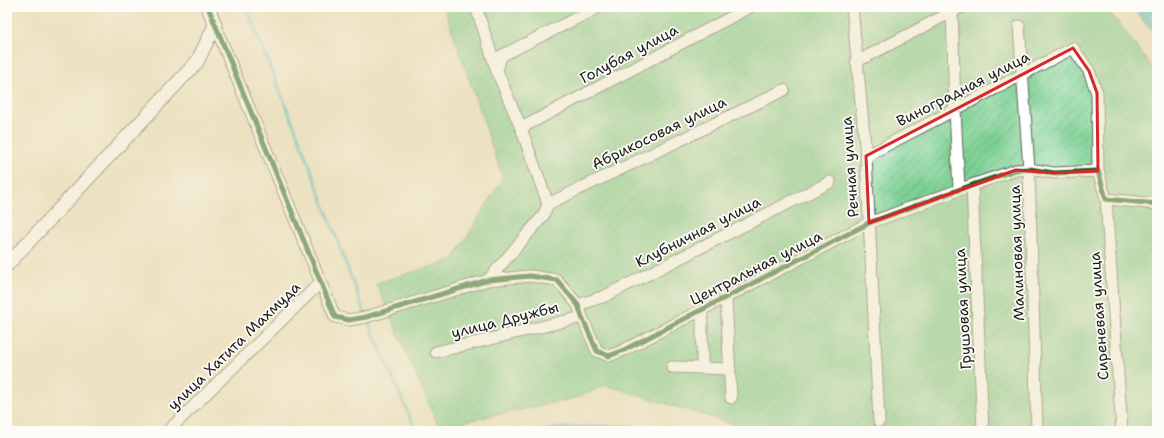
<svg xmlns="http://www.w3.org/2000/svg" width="1164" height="438" viewBox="0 0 1164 438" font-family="'Shantell Sans',sans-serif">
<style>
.garden{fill:url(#garden-furrows);stroke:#4c7658}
.water{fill:#47b6c2;stroke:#32696f}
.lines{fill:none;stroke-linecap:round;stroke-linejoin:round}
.stream{stroke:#47b6c2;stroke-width:3}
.minor-casing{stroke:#656156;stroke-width:13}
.tertiary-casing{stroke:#656156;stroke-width:15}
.minor{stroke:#fff;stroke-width:11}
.tertiary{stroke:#fff;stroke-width:13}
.cycleway-casing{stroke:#fdfcf7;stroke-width:8}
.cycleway{stroke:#1b5e20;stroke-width:5}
.marked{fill:none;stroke:#d62828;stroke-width:3;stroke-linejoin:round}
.labels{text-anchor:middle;stroke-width:3.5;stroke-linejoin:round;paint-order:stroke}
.street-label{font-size:15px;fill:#1c1c1c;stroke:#fdfcf7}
</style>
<defs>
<pattern id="garden-furrows" width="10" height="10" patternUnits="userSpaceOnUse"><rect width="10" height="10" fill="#7cd093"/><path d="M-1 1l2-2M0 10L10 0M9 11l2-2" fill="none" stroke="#6bb27e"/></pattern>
</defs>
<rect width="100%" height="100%" fill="#fdfcf7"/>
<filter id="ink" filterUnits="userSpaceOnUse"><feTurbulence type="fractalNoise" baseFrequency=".025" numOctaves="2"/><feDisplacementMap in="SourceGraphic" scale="8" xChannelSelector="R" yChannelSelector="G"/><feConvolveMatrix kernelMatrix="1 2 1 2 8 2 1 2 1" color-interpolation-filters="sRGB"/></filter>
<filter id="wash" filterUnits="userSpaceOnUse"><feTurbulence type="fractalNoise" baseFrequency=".012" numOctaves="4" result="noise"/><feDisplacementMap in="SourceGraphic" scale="16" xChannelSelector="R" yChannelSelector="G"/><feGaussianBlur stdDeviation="0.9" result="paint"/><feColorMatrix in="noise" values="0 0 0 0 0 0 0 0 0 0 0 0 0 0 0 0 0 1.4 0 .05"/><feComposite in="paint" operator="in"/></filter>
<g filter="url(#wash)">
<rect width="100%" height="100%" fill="#ece2c1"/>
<path class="garden" d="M444 7H1106L1157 74V431H755L606 385 576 398 439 427 376 283 453 260 503 178Z"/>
<path class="water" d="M1132 7H1157V38Z
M630 425 657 431H537L562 427Z"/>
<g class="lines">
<path class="stream" d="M246 7 299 138 365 314
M367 319 416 431"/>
</g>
</g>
<g filter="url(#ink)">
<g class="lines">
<defs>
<path id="minor" d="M476 7 497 71 521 128 548 204 543 216 488 280
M852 7 866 156 879 421
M952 7 955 110 959 189
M215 25 335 317 349 320 366 317 488 280 530 276 557 280 578 305 582 317 597 351 609 356 624 350 869 223 972 185 1016 170 1029 169 1054 173 1098 171 1106 199 1157 204
M1019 26 1029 169 1037 431
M856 62 961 7
M497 71 501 56 599 7
M521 128 750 7
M866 156 1073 48 1089 71 1097 93 1098 171
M972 185 983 431
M1106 199 1122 431
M548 204 784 90
M726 297 731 398
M578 305 605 296 830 182
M702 310V368
M436 352 582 317
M672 367 730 369
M168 431 320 283"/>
<path id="tertiary" d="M7 265 197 62 215 25 208 7"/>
</defs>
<use href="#minor" class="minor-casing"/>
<use href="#tertiary" class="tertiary-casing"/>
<use href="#minor" class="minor"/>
<use href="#tertiary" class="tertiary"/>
<defs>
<path id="cycleway" d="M208 7 335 317 349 320 366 317 488 280 530 276 557 280 578 305 582 317 597 351 609 356 624 350 869 223 972 185 1016 170 1029 169 1054 173 1098 171 1106 199 1157 204"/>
</defs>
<use href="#cycleway" class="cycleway-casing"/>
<use href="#cycleway" class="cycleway"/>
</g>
</g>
<path d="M0 0H1164V438H0ZM1073 48 1089 71 1097 93 1098 171 1054 173 1016 170 869 223 866 156Z" fill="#ece2c1" fill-opacity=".55" fill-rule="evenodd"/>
<path class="marked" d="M1073 48 1089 71 1097 93 1098 171 1054 173 1016 170 869 223 866 156Z"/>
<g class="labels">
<g class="street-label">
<text transform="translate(629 54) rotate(-28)" y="5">Голубая улица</text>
<text transform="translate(963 89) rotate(-27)" y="5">Виноградная улица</text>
<text transform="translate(659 133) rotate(-26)" y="5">Абрикосовая улица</text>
<text transform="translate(850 167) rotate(-94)" y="5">Речная улица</text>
<text transform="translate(698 232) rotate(-27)" y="5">Клубничная улица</text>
<text transform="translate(1017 253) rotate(-92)" y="5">Малиновая улица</text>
<text transform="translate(756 268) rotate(-27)" y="5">Центральная улица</text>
<text transform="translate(963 309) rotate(-93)" y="5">Грушовая улица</text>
<text transform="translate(1099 316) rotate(-94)" y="5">Сиреневая улица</text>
<text transform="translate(505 320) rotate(-14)" y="5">улица Дружбы</text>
<text transform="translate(234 346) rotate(-44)" y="5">улица Хатита Махмуда</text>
</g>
</g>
<rect width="1164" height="438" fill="none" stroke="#fdfcf7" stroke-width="24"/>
</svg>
